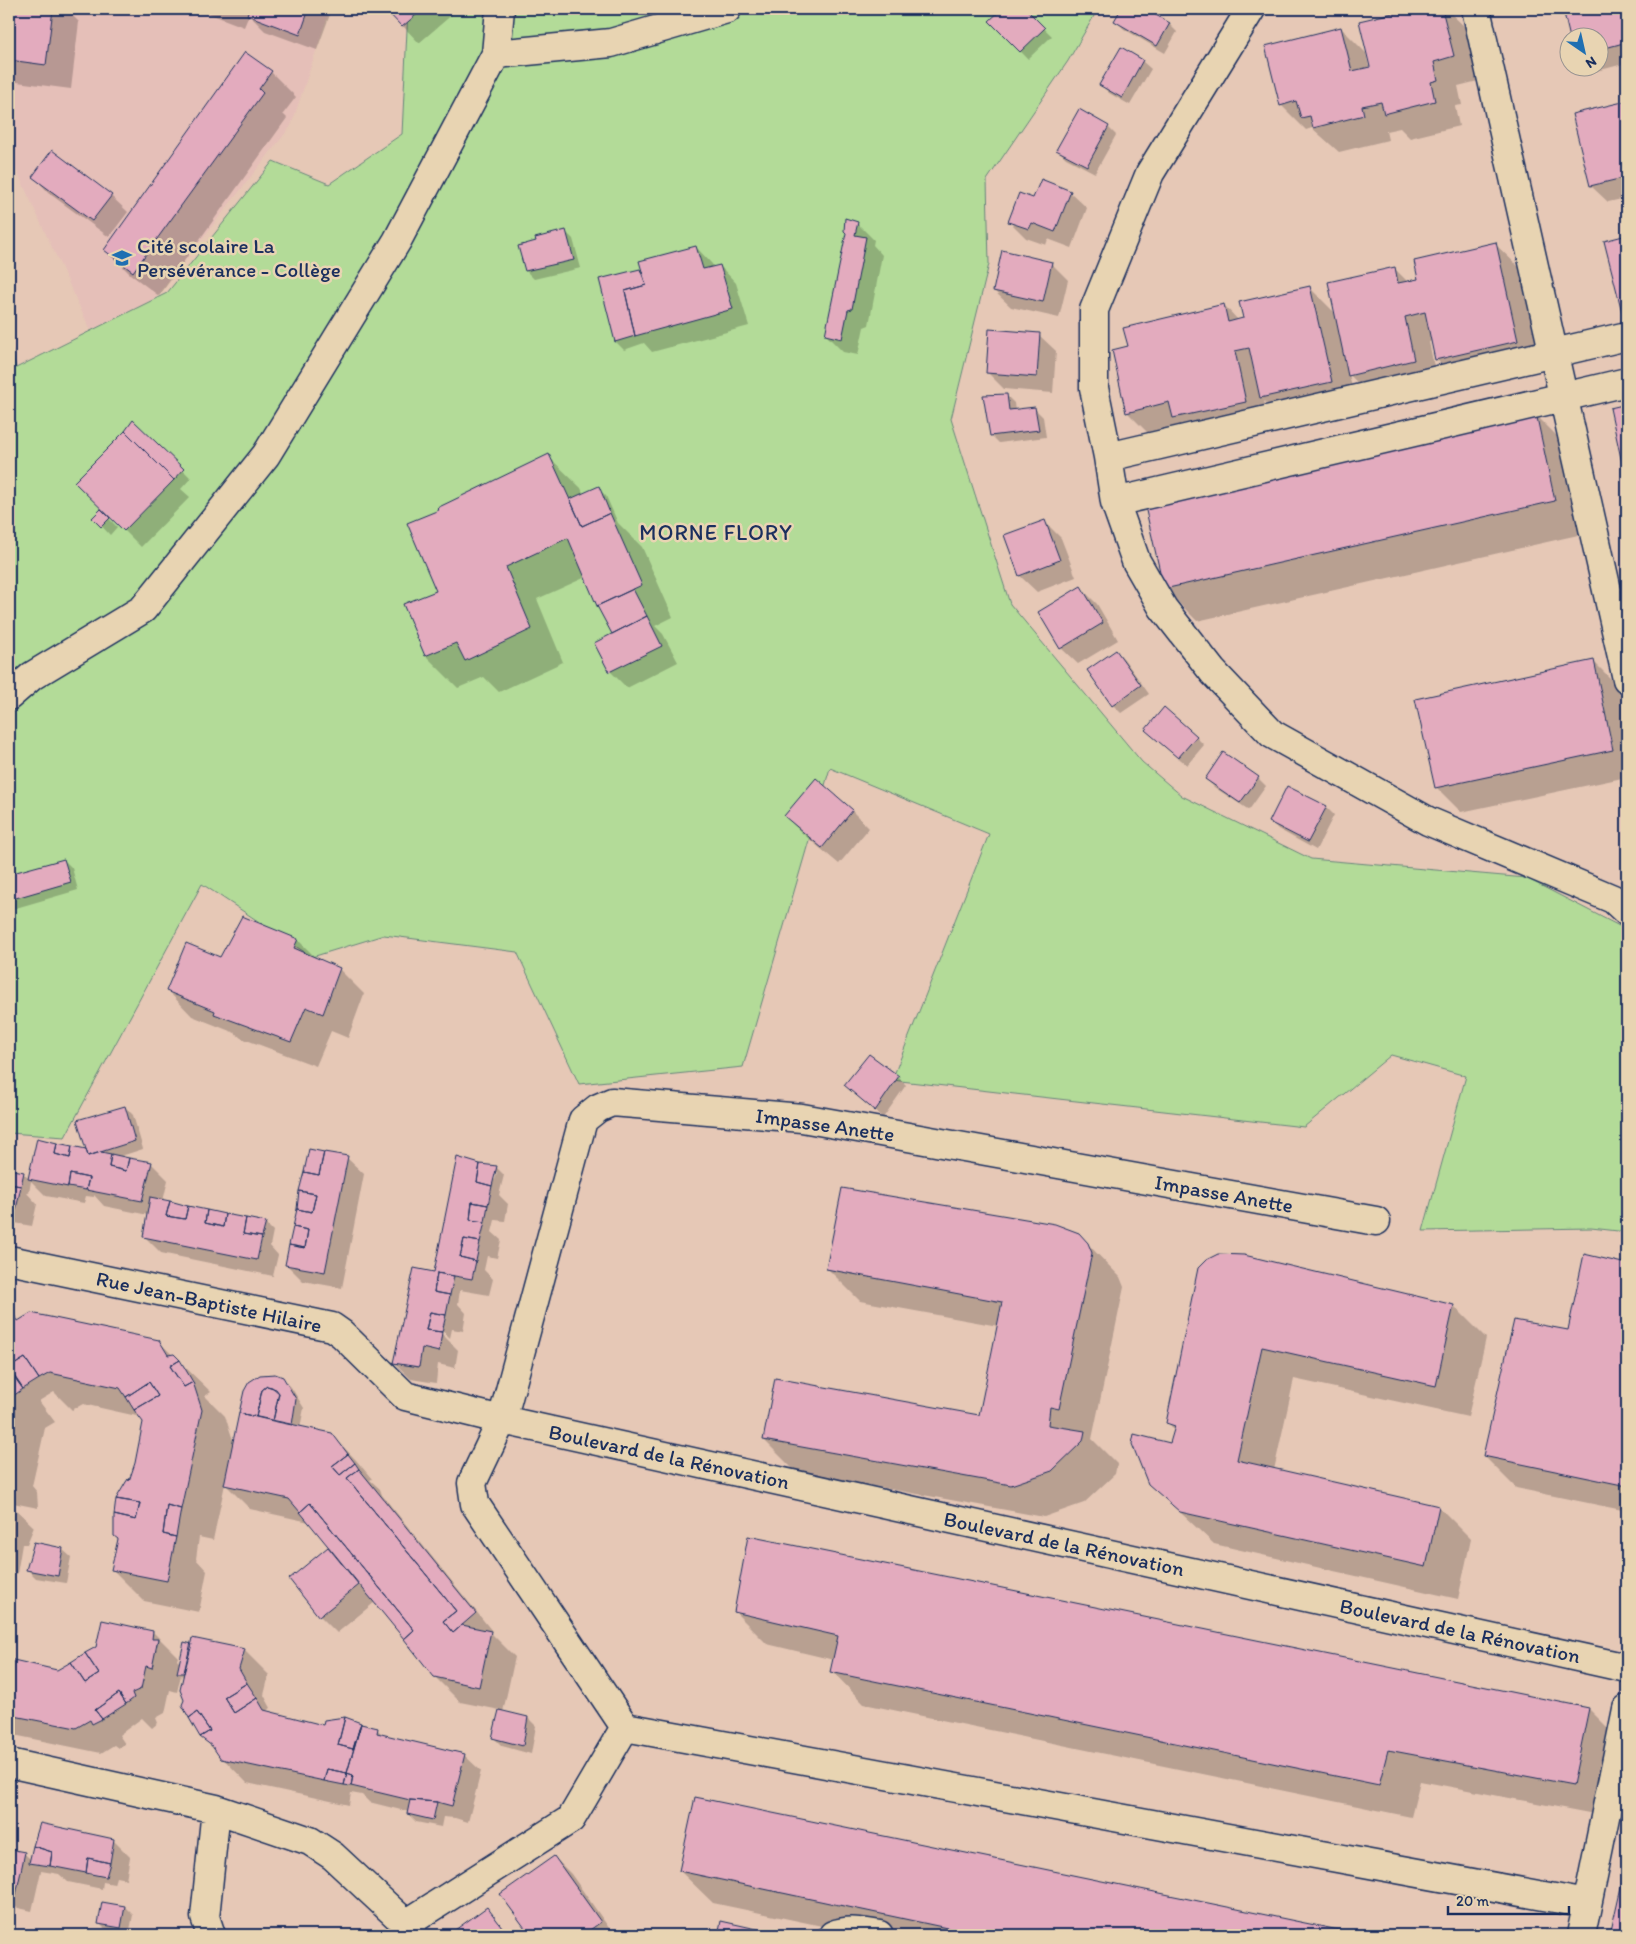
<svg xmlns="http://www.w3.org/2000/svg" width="1636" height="1944" viewBox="0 0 1636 1944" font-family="Itim,sans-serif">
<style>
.built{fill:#e5bfb8}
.green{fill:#b3db98;stroke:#67857b}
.shadow{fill:#0003;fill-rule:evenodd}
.building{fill:#e3abbe;stroke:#1b2f5e}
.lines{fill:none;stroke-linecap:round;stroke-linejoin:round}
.minor-casing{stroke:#1b2f5e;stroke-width:31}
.minor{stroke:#e8d4b2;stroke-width:28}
.labels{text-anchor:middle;stroke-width:5;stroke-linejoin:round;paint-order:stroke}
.poi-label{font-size:21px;fill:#1b2f5e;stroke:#e8d4b2;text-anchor:start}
.street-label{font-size:21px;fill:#1b2f5e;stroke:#e8d4b2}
.neighbourhood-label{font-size:22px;letter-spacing:1px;fill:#1b2f5e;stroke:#e8d4b2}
</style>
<rect width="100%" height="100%" fill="#e6c8b6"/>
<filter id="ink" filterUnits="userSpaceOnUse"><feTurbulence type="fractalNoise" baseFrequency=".02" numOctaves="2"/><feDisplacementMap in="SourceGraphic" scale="10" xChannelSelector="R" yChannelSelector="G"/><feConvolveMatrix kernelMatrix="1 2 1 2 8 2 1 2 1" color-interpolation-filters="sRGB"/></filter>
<g filter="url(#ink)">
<path class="built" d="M9 9H330L291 126 105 362 9 154Z"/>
<path class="green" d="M408 9H544L550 14 563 9H1098L1068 61 987 180 989 264 951 419 1010 604 1142 762 1182 796 1311 859 1526 878 1627 930V1232L1591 1228 1423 1231 1466 1076 1391 1055 1304 1127 892 1080 989 834 830 768 743 1067 579 1084 517 952 384 935 312 957 202 884 65 1137 9 1133V339L16 368 167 293 273 161 329 184 402 134Z"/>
<path class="shadow" d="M9 9H66L79 22 71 89 9 81Z
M197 9H332L317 50 265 31 249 15 244 27Z
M387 9H450L454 13 419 43Z
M1004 9H1024L1052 36 1028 59 991 21Z
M1122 9H1143L1169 24 1177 32 1165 53 1124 29 1116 21Z
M1415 9H1446L1465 27 1478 81 1458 86 1462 105 1455 106 1459 126 1410 138 1400 128 1386 131 1388 140 1339 152 1312 128 1306 130 1281 105 1341 28 1366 53 1369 68 1372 67 1361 22Z
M1564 9H1627V63L1593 72 1589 68H1598V38H1572Z
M1142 61 1151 69 1130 105 1109 93 1101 85Z
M271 72 296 97 283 114 287 118 159 296 130 274 105 249Z
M1627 102V198L1608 202 1591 186 1574 115Z
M1108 127 1116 135 1095 173 1066 158 1058 150Z
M34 177 111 196 128 212 109 237 50 194Z
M1070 192 1087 208 1072 248 1048 239 1046 245 1026 238 1009 221 1034 200Z
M857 223 874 240 873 245 882 255 869 325 864 327 858 355 843 352 826 335Z
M565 231 573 239 581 268 534 279 526 271Z
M1627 236V316L1623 312 1605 242Z
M1495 244 1520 268 1542 365 1461 384 1436 359 1432 341 1429 342 1438 385 1374 400 1349 374 1356 406 1286 423 1264 401 1270 426 1152 437 1127 412 1129 347 1224 305 1239 321 1309 287 1336 314 1394 268 1408 282 1419 280Z
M696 247 712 264 714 268 720 266 736 283 749 326 652 352 644 343 624 350 616 342 601 280 640 270 644 274Z
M1051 263 1068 280 1059 318 1011 307 994 291Z
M1039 335 1056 351 1053 393 1004 389 987 372Z
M1006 395 1014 403 1015 411 1035 409 1043 417 1046 437 999 443 991 435Z
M1627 405V481L1611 409Z
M1536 415 1568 447 1587 533 1197 621 1165 589Z
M133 421 191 478 181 489 190 497 141 547 76 482 125 432Z
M548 456 581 488 584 495 598 488 606 496 618 523 642 547 673 617 655 626 663 634 678 662 627 688 610 671 596 643 614 634 586 577 537 599 563 662 499 692 484 677 458 688 426 656 405 604 438 592 441 511Z
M101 510 117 527 110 535 94 518Z
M1044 521 1061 538 1076 577 1037 592 1020 576 1006 536Z
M1081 588 1097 604 1118 640 1078 664 1061 648Z
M1116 651 1124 659 1149 694 1121 713 1113 705Z
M1593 661 1618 686 1627 730V777L1461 812 1436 787Z
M1196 737 1204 745 1187 765 1155 738Z
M1258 778 1266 786 1249 810 1214 787 1206 779Z
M1326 807 1334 815 1316 850 1278 829 1270 821Z
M852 811 869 828 839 864 802 833 785 816Z
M64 860 72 868 78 890 9 910V875Z
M298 940 317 959 339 969 364 994 348 1038 331 1031 316 1066 241 1038 235 1033 192 1016 168 991 221 959Z
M898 1077 906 1085 883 1118 854 1093Z
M125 1107 133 1115 143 1149 118 1157 151 1163 168 1180 163 1201 265 1223 273 1231 270 1246 278 1255 273 1276 161 1253 144 1236 148 1215 104 1206 94 1195V1197L86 1196 84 1203 46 1196 31 1181 29 1193 26 1192 37 1204 32 1226 9 1222V1170L23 1173 29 1179 85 1150Z
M347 1158 364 1174 342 1288 303 1281 286 1264Z
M482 1165 496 1167 504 1175 499 1195 508 1204 505 1221 495 1220 492 1232 501 1240 497 1258 487 1256 484 1270 493 1279 489 1295 460 1290 458 1304 466 1313 463 1331 452 1329 450 1338 442 1330 440 1332 458 1350 455 1368 438 1364 436 1383 411 1379 394 1362ZM494 1172H497L495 1180 493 1178Z
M1078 1234 1120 1277 1124 1287 1092 1439 1117 1464 1115 1474 1084 1503 1044 1517 796 1472 764 1440 980 1417 998 1326 860 1301 828 1269Z
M1585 1255 1627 1265V1511L1516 1488 1484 1456 1569 1331Z
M1219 1256 1454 1306 1486 1338 1468 1417 1294 1379 1274 1470 1439 1507 1471 1539 1458 1599 1214 1544 1149 1483 1171 1445 1175 1430 1168 1423Z
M15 1319 18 1322 158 1341 211 1392 205 1396 225 1416 234 1443 245 1392 282 1378 291 1387 304 1408 300 1428 331 1434 356 1460 372 1479 370 1480 380 1489 382 1495 492 1631 490 1632 515 1657 503 1712 528 1718 536 1726 531 1754 502 1746 494 1738 500 1710 460 1702 435 1677 375 1602 337 1633 320 1616 291 1579 330 1547 309 1522 250 1509 225 1484 213 1540 199 1537 196 1559 207 1571 199 1612 144 1601 112 1569 144 1422 141 1417 83 1404 72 1410 54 1392 39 1401 55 1422 45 1428 32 1486 37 1492 38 1508 13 1503 12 1506 34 1527 27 1544H22L17 1574 9 1572V1320Z
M62 1549 71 1557 66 1583 36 1578 28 1570Z
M735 1612 1589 1709 1621 1741 1605 1816 1420 1781 1411 1817 864 1704 832 1671 834 1660 767 1644Z
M153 1632 178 1657 177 1660 180 1663 244 1650 269 1675 264 1695 271 1708 267 1710 269 1712 325 1727 360 1724 377 1729 384 1736 464 1755 481 1771 468 1822 455 1818 443 1817 441 1827 416 1822 408 1814 409 1812 369 1802 362 1795 351 1793 349 1805 247 1783 201 1736 186 1700 184 1678 181 1675 177 1692 170 1690 165 1713 156 1718 158 1723 152 1728 142 1718 119 1735 125 1744 118 1748 114 1745 101 1753 9 1734V1660L57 1671Z
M696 1798 1357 1935H864L713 1903 680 1871Z
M113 1840 130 1857 126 1879 116 1877 114 1884 103 1882 102 1889 68 1882 59 1874 41 1871 32 1911 14 1907 9 1902V1850L24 1853 31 1860Z
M554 1857 571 1874 614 1935H531L502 1894Z
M1627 1866V1935H1611Z
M125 1907 133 1915 129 1935 108 1932 100 1924Z
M487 1908 509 1935H461L457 1930Z
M722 1922 769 1933 772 1935H719Z"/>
<path class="building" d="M9 9H53L46 65 9 60Z
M249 9H309L300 35 247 15Z
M385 9H423L402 27Z
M1002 9H1026L1045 28 1020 52 989 21Z
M1121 9H1145L1170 23 1157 46 1114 21Z
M1410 9H1442L1454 56 1434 62 1438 80 1431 82 1435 101 1384 114 1381 102 1362 106 1364 115 1313 128 1310 116 1301 118 1296 101 1280 106 1265 46 1341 27 1352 71 1370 67 1359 21Z
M1563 9H1627V42L1598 50V38H1570Z
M1121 47 1143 60 1122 98 1099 85Z
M245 52 272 71 259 89 263 93 133 272 104 250Z
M1627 101V177L1590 186 1572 114Z
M1079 109 1109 126 1087 166 1056 150Z
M52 150 112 195 92 221 32 177Z
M1041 179 1071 191 1055 232 1032 223 1029 229 1008 222 1019 193 1033 198Z
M845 218 858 222 855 235 866 237 852 309 848 310 842 339 825 335 846 233 844 231Z
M566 230 574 260 525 271 518 246 536 241 535 238Z
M1627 235V311L1622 312 1604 241Z
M1496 242 1518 341 1435 360 1425 312 1405 317 1414 360 1348 376 1328 282 1395 267 1398 283 1418 279 1414 261Z
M696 246 703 269 720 265 733 309 635 336 625 291 646 285 639 261Z
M1002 250 1052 262 1043 302 993 291Z
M640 269 646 285 625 291 635 336 615 342 599 279Z
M1310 286 1332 382 1260 398 1249 348 1235 351 1246 402 1173 418 1169 402 1126 413 1112 350 1128 346 1123 328 1224 304 1228 322 1243 318 1239 302Z
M989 329 1040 333 1037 377 986 373Z
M1007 394 1009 410 1035 407 1039 430 990 436 983 395Z
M1627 404V486L1610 408Z
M1536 413 1555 501 1164 589 1144 502Z
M133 420 184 469 174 480 125 431Z
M125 431 174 480 124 531 74 482Z
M549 454 582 526 610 513 642 585 597 606 568 538 506 567 532 629 465 661 456 643 425 656 403 604 436 591 407 523 439 510 437 508Z
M599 486 610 513 582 526 570 499Z
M101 509 110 518 101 527 92 518Z
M1045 520 1060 560 1019 576 1004 535Z
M1081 586 1103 623 1060 649 1038 612Z
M633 589 647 616 612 634 597 606Z
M647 616 662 646 609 672 594 643Z
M1116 650 1141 685 1112 706 1087 670Z
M1594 660 1613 750 1435 788 1415 699Z
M1164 707 1197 736 1178 758 1145 730Z
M1223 752 1259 777 1240 803 1205 779Z
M816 778 853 810 822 848 784 816Z
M1287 786 1327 806 1308 842 1269 822Z
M64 859 71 882 9 900V874Z
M242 916 298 939 294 948 340 968 323 1014 306 1007 291 1042 214 1014 215 1011 166 991 186 943 220 957Z
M869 1054 899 1076 875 1111 844 1085Z
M125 1106 135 1141 88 1156 77 1120Z
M37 1138 57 1143 55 1154 70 1158 72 1146 86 1149 88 1156 101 1152 111 1154 109 1167 126 1171 129 1158 152 1162 142 1201 86 1190 89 1178 70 1174 68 1187 28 1179Z
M57 1143 72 1146 70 1158 55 1154Z
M309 1149 324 1152 319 1175 304 1172Z
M324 1152 348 1156 325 1272 285 1265 289 1245 305 1248 308 1230 293 1227 297 1209 312 1212 316 1194 299 1191 304 1172 319 1175Z
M111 1154 129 1158 126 1171 109 1167Z
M457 1157 480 1164 477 1182 492 1186 488 1205 472 1202 470 1220 485 1222 480 1242 464 1239 460 1257 476 1261 472 1279 437 1273 434 1292 450 1295 446 1315 430 1312 426 1330 442 1332 439 1352 422 1348 419 1367 393 1363 414 1268 434 1272Z
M480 1164 497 1166 492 1186 477 1182Z
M9 1169 24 1172 21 1186 9 1184Z
M70 1174 89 1178 86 1190 68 1187Z
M9 1184 21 1186 16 1210 9 1209Z
M842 1188 1055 1224 1079 1233 1088 1243 1092 1253 1059 1409 1050 1407 1048 1425 1085 1431 1083 1441 1052 1471 1011 1485 763 1440 775 1378 979 1415 1002 1302 826 1269Z
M299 1191 316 1194 312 1212 297 1209Z
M150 1197 170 1201 166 1216 185 1219 188 1206 207 1210 205 1223 223 1227 225 1214 246 1218 243 1234 262 1237 257 1260 143 1237Z
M170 1201 188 1206 185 1219 166 1216Z
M472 1202 488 1205 485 1222 470 1220Z
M207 1210 225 1214 223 1227 205 1223Z
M246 1218 266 1222 262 1237 243 1234Z
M293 1227 308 1230 305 1248 289 1245Z
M464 1239 480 1242 476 1261 460 1257Z
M1218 1254 1244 1255 1454 1305 1436 1386 1262 1347 1237 1460 1439 1506 1426 1567 1180 1512 1148 1484 1132 1444 1134 1434 1170 1443 1175 1426 1166 1423 1198 1268 1206 1260Z
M1584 1254 1627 1264V1486L1483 1456 1514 1320 1568 1330Z
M437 1273 454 1276 450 1295 434 1292Z
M430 1312 446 1315 442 1332 426 1330Z
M31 1313 159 1340 168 1355 174 1354 180 1360 170 1366 184 1387 193 1382 202 1410 181 1509 167 1505 163 1534 176 1537 167 1581 111 1570 118 1539 114 1536V1515L136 1520 140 1503 116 1499 126 1482 128 1479 129 1481 135 1463 143 1422 134 1410 158 1396 149 1382 126 1397 120 1388 50 1373 39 1379 25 1358 9 1368V1319L16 1317 18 1321Z
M25 1358 39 1379 23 1389 9 1368Z
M180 1360 193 1382 184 1387 170 1366Z
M9 1370 23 1389 13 1396 9 1414Z
M275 1374 283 1377 296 1399 292 1425 273 1421 279 1393 272 1387 267 1386 262 1390 256 1417 239 1413 244 1391 249 1382 260 1375Z
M149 1382 158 1396 134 1410 126 1397Z
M267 1386 276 1389 279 1393 273 1421 256 1417 262 1390Z
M239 1413 332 1433 348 1454 332 1466 340 1475 355 1463 359 1469 347 1478 456 1611 443 1621 453 1633 462 1625 491 1631 479 1687 434 1677 404 1639 414 1630 310 1503 300 1512 289 1499 224 1485Z
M348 1454 355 1463 340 1475 332 1466Z
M359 1469 476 1613 453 1633 443 1621 456 1611 347 1478Z
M116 1499 140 1503 136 1520 114 1515Z
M310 1503 414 1630 404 1639 300 1512Z
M167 1505 181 1509 176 1537 163 1534Z
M748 1536 1589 1708 1573 1785 1388 1750 1379 1785 830 1672 838 1636 734 1612Z
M34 1542 63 1548 58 1576 26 1570Z
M328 1547 359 1585 319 1617 289 1579Z
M102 1620 153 1631 152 1639H158L152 1668 146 1666 141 1689 132 1693 134 1698 126 1704 119 1693 95 1710 102 1719 92 1724 90 1720 76 1728 9 1715V1659L57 1670 71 1662 85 1683 99 1674 85 1653 96 1647Z
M192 1638 245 1649 239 1669 247 1683 224 1697 234 1713 257 1698 264 1710 323 1725 324 1720 345 1717 338 1745 353 1749 361 1723 347 1773 327 1769 324 1781 221 1759 212 1746 200 1737 210 1731 197 1712 189 1718 182 1705 184 1700 180 1690Z
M184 1642 192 1644 184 1673H177Z
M85 1653 99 1674 85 1683 71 1662Z
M247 1683 257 1698 234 1713 224 1697Z
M119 1693 126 1704 102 1719 95 1710Z
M499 1710 528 1717 523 1746 492 1738Z
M197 1712 210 1731 200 1737 189 1718Z
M345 1717 361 1723 353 1749 338 1745Z
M361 1724 378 1728 377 1733 465 1754 452 1806 437 1802 410 1800 351 1786 353 1775 347 1773Z
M327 1769 347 1773 344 1785 324 1781Z
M347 1773 353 1775 351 1786 344 1785Z
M695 1797 1363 1935H980L679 1871Z
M410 1800 437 1802 433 1820 407 1814Z
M40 1823 114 1839 110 1863 88 1858 86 1873 50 1866 52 1852 33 1846Z
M33 1846 52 1852 50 1866 29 1863Z
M9 1849 25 1852 16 1895 9 1893Z
M554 1856 601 1922 583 1935H530L500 1894Z
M88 1858 110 1863 106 1877 86 1873Z
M1626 1865 1627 1935H1610Z
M102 1902 125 1906 121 1928 98 1924Z
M487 1907 508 1935H460L455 1930Z
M721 1921 770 1932 769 1935H718Z"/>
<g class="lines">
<defs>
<path id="minor" d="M1251 9 1150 173 1094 310V388L1108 457 1115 502 1136 561 1163 608 1213 672 1272 734 1428 821 1613 899 1627 912
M1476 9 1627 679
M496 54 611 43 727 9
M1108 457 1627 336
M1115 502 1627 382
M9 696 32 676 143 609 266 455 397 241 496 54 500 9
M1376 1221 802 1118 612 1102 598 1108 583 1120 502 1420 472 1483 475 1504 625 1727 1587 1904
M9 1260 332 1327 342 1334 405 1396 502 1420 1627 1668
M9 1763 216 1809 310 1841 333 1856 406 1924 414 1935
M406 1924 571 1819 625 1727
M211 1935 205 1917 216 1809
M833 1935C847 1929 865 1932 879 1935
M1581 1935 1627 1709"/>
</defs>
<use href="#minor" class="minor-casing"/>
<use href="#minor" class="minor"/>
</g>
</g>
<defs>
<symbol id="school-bare" viewBox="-9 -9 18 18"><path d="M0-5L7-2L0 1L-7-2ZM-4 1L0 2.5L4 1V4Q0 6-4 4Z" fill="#1f6fb2" stroke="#e8d4b2" stroke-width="2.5" paint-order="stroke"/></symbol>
</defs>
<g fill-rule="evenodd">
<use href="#school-bare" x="108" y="244" width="28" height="28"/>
</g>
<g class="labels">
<g class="poi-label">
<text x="137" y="253">Cité scolaire La<tspan x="137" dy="24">Persévérance - Collège</tspan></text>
</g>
<g class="street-label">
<text transform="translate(825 1125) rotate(8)" y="7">Impasse Anette</text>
<text transform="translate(1224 1194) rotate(10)" y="7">Impasse Anette</text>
<text transform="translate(209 1302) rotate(12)" y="7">Rue Jean-Baptiste Hilaire</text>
<text transform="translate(669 1457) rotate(12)" y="7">Boulevard de la Rénovation</text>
<text transform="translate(1064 1544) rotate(12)" y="7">Boulevard de la Rénovation</text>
<text transform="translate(1460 1631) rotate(12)" y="7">Boulevard de la Rénovation</text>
</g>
<g class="neighbourhood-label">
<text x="716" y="540">MORNE FLORY</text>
</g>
</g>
<rect width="1636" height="1944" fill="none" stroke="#e8d4b2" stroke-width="30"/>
<rect x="15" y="15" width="1606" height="1914" fill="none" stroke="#1b2f5e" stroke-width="2" filter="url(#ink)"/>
<g transform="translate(1584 52) rotate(146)"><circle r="24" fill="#e8d4b2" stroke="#969290"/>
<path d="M0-4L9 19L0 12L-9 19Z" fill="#1f6fb2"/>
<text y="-8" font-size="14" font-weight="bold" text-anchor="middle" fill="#1b2f5e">N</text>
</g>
<path d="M1448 1906v8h121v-8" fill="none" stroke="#1b2f5e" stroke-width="2.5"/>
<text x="1456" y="1906" font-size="15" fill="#1b2f5e" stroke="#e8d4b2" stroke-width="4" paint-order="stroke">20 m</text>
</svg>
